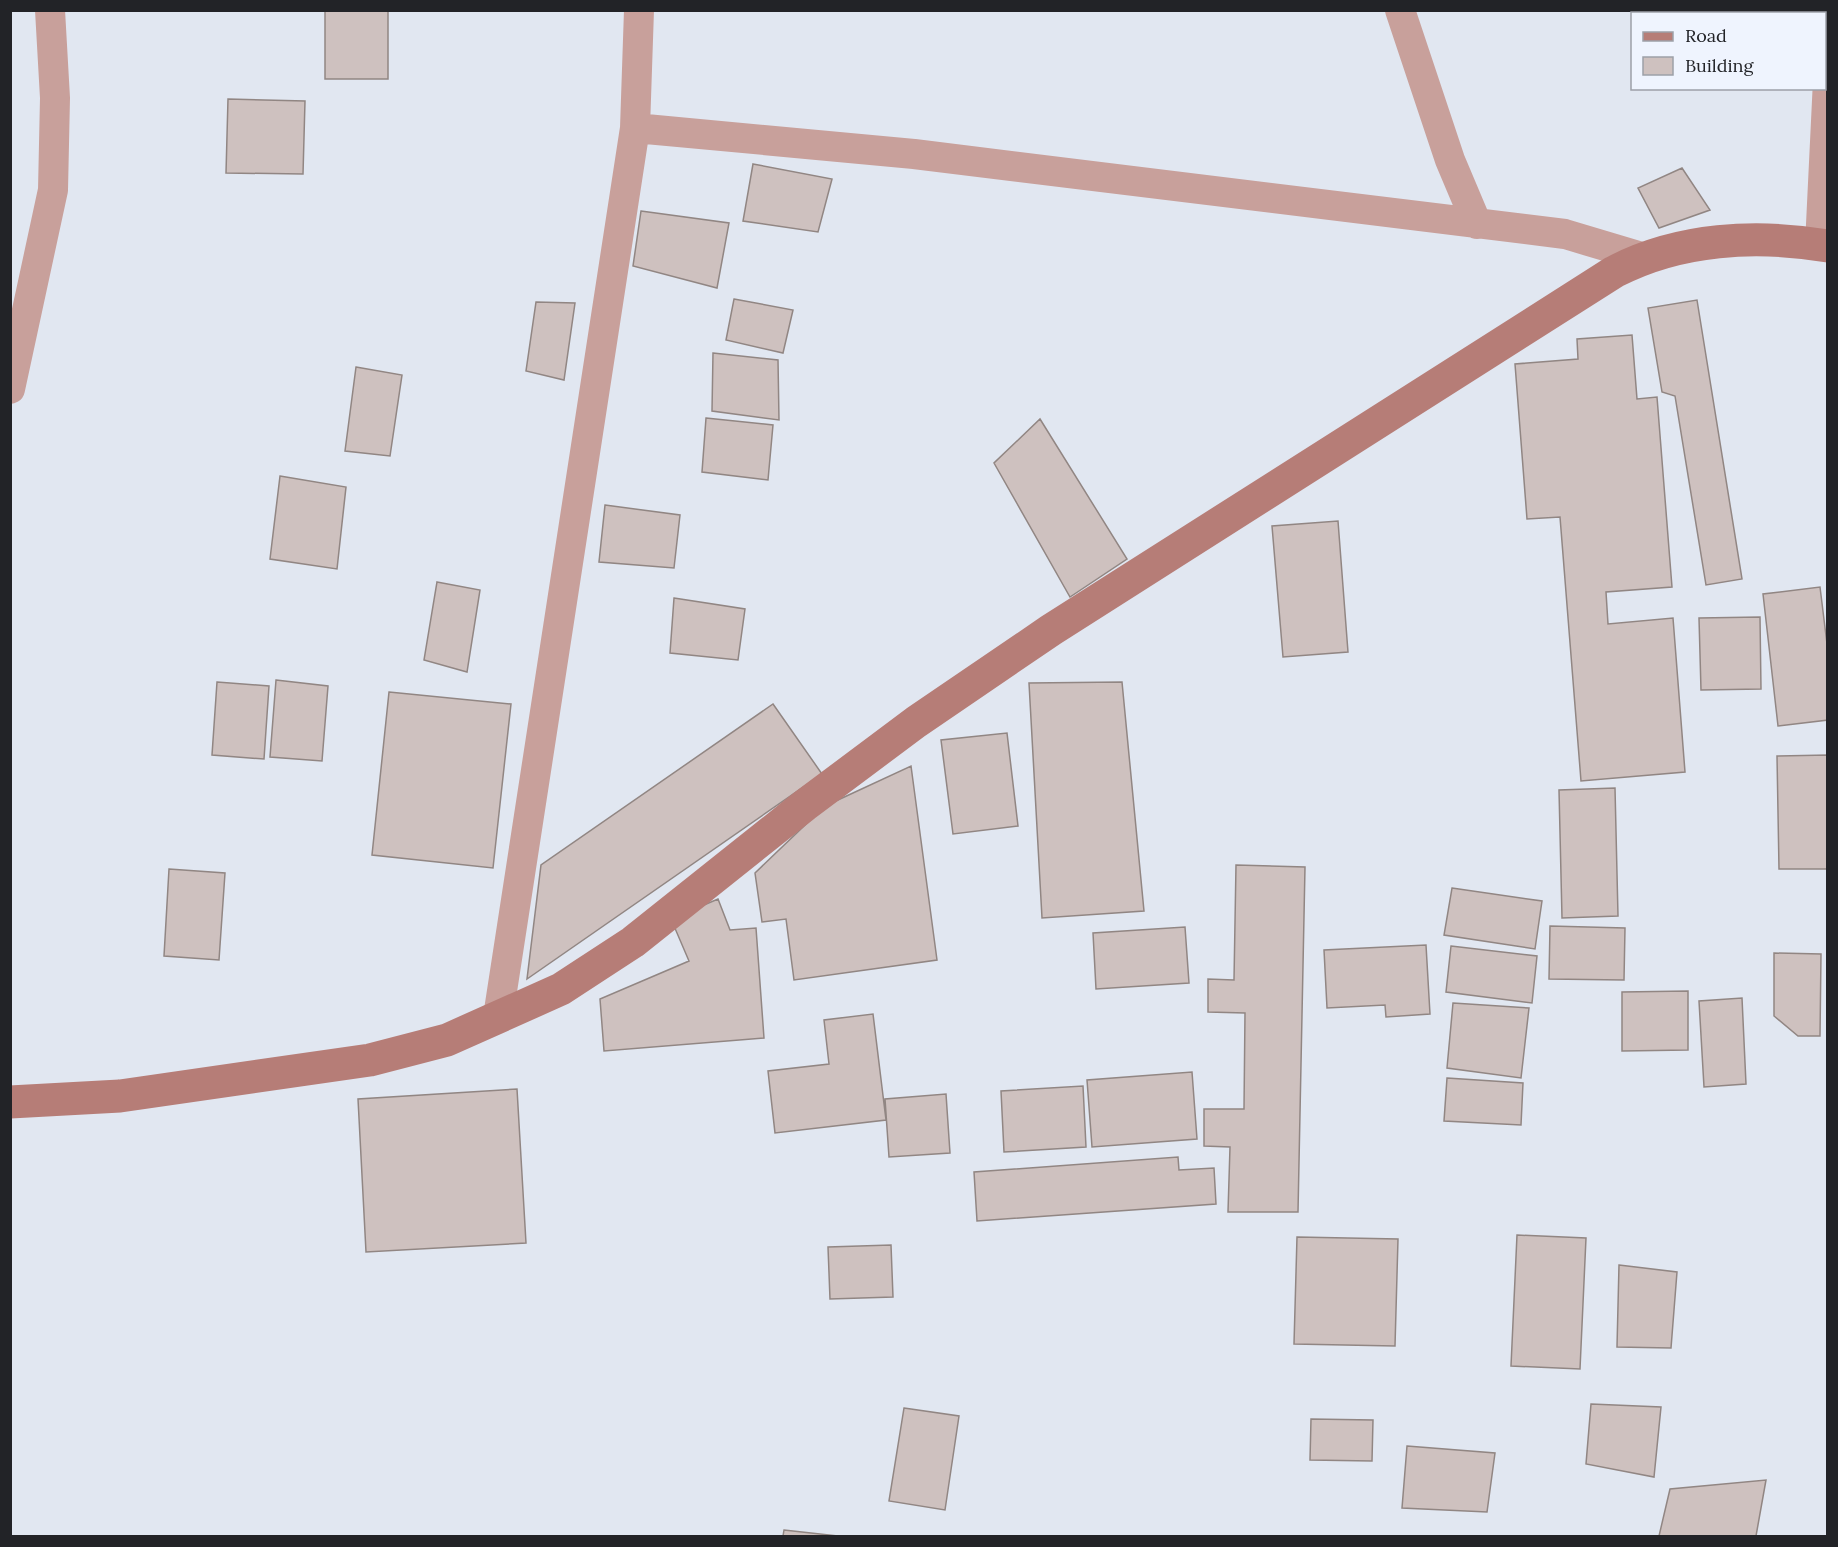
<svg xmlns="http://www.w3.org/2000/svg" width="1838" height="1547" viewBox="0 0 1838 1547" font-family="Lora,serif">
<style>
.building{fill:#cec1bf;stroke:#918683;stroke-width:1.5}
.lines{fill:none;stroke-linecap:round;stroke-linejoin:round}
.street{stroke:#c8a09b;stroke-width:30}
.secondary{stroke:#b67d77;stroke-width:33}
</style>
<rect width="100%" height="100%" fill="#e1e7f1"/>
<path class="building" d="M325 10H388V79H325Z
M228 99 305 101 303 174 226 173Z
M753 164 832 179 818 232 743 221Z
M1682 168 1710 210 1659 228 1638 188Z
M641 211 729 223 717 288 633 266Z
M734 299 793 310 783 353 726 340Z
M1697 300 1742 579 1706 585 1675 396 1662 392 1648 308Z
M536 302 575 303 564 380 526 371Z
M1632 335 1637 399 1657 397 1672 587 1606 592 1608 624 1673 618 1685 772 1581 781 1560 517 1527 519 1515 364 1578 359 1577 339Z
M713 353 778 360 779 420 712 411Z
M356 367 402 375 390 456 345 451Z
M706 418 773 425 768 480 702 472Z
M1040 419 1127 559 1070 597 994 463Z
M280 476 346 487 337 569 270 559Z
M605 505 680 515 674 568 599 562Z
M1338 521 1348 652 1283 657 1272 526Z
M437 582 480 590 467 672 424 660Z
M1820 587 1828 652V720L1778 726 1763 594Z
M674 598 745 609 738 660 670 653Z
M1760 617 1761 689 1701 690 1699 618Z
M276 680 328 686 322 761 270 757Z
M217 682 269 686 264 759 212 755Z
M1122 682 1144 911 1042 918 1029 683Z
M389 692 511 704 493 868 372 855Z
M773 704 822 774 527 979 541 865Z
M1007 733 1018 826 953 834 941 740Z
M1828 755V869H1779L1777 756Z
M911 766 937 960 794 980 786 919 762 922 755 873 825 806Z
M1615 788 1618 916 1562 918 1559 790Z
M1236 865 1305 867 1298 1212H1228L1230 1147 1204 1146V1109H1244L1245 1013 1208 1012V979L1234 980Z
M169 869 225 873 219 960 164 956Z
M1452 888 1542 901 1535 949 1444 935Z
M718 899 730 930 756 928 764 1038 604 1051 600 999 689 961 671 919Z
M1550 926 1625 928 1624 980 1549 979Z
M1185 927 1189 983 1096 989 1093 933Z
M1426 945 1430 1014 1386 1017 1385 1005 1327 1008 1324 950Z
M1451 946 1537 956 1532 1003 1446 992Z
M1774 953 1821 954 1820 1036H1798L1774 1016Z
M1688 991V1050L1622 1051V992Z
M1742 998 1746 1084 1704 1087 1699 1001Z
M1453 1003 1529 1008 1521 1078 1447 1068Z
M873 1014 886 1120 775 1133 768 1071 829 1064 824 1020Z
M1192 1072 1197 1139 1092 1147 1087 1080Z
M1447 1078 1523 1083 1521 1125 1444 1121Z
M1083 1086 1086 1147 1004 1152 1001 1091Z
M517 1089 526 1243 366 1252 358 1099Z
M946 1094 950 1153 889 1157 885 1099Z
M1178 1157 1179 1170 1214 1168 1216 1204 977 1221 974 1172Z
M1517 1235 1586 1238 1580 1369 1511 1366Z
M1297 1237 1398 1239 1395 1346 1294 1344Z
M891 1245 893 1297 830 1299 828 1247Z
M1619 1265 1677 1272 1671 1348 1617 1347Z
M1591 1404 1661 1407 1654 1477 1586 1464Z
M904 1408 959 1416 945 1510 889 1501Z
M1311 1419 1373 1420 1372 1461 1310 1460Z
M1407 1446 1495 1453 1487 1512 1402 1508Z
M1766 1480 1756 1536H1659L1670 1489Z
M784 1530 838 1536H783Z"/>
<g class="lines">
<path class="street" d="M1400 10 1450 160 1477 224
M635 128 914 154 1565 234 1642 257
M1820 245 1828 80
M10 389 53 190 55 98 50 10
M498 1017 635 128 639 10"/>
<path class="secondary" d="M10 1102 120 1096 370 1060 447 1040 561 989 633 942 805 805 916 722 1051 630 1614 272C1679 238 1756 234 1828 246"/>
</g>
<rect width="1838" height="1547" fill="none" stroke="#222327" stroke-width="24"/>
<rect x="1631" y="12" width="195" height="78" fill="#eff4fe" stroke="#9da0a8" stroke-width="1.5"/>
<rect x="1643" y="32" width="30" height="9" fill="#b67d77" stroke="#9da0a8" stroke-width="1.5"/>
<text x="1685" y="42" font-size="18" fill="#222327">Road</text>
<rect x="1643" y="57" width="30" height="18" fill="#cec1bf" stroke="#9da0a8" stroke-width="1.5"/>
<text x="1685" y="72" font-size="18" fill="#222327">Building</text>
</svg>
